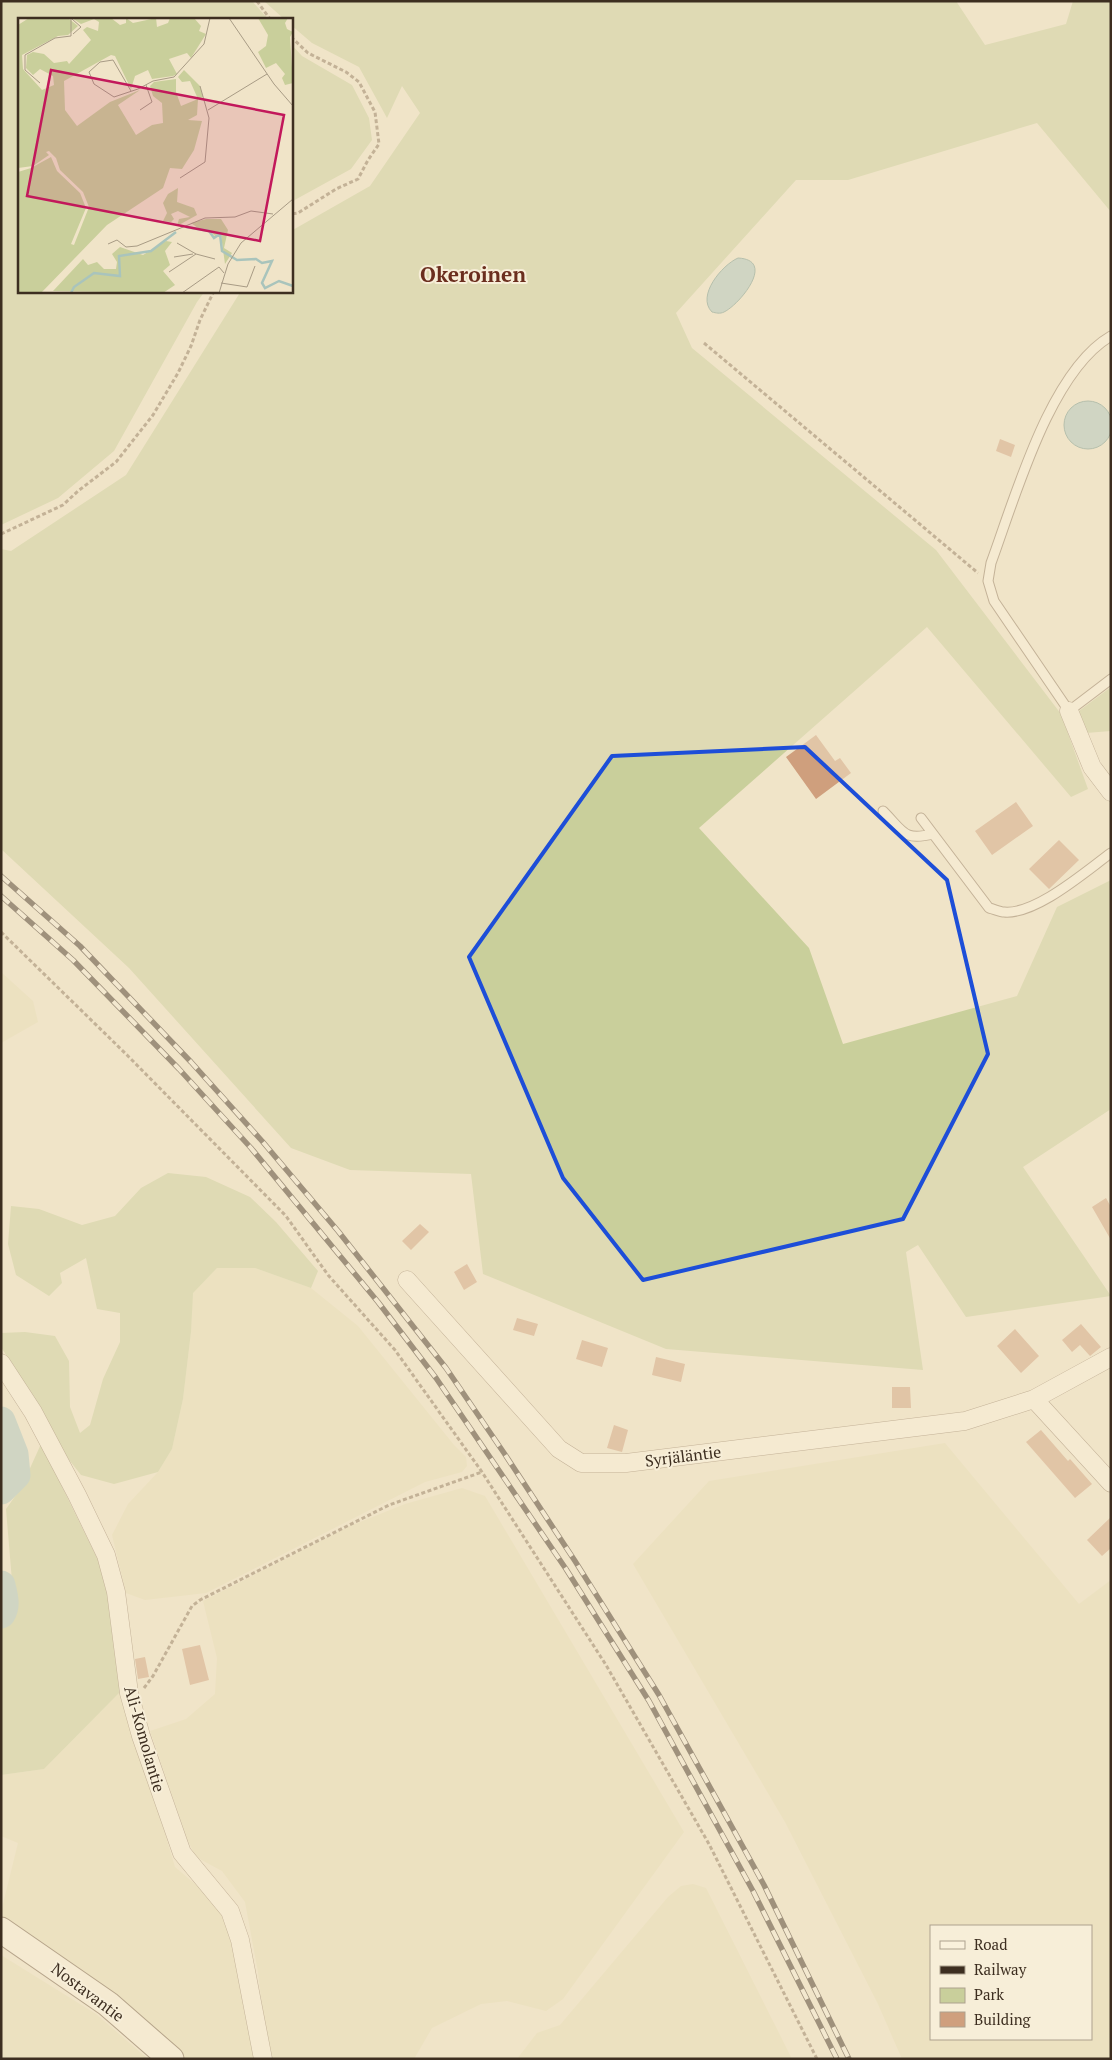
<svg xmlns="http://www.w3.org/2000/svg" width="1112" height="2060" viewBox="0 0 1112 2060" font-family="'PT Serif',serif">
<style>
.farmland{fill:#e6deb5;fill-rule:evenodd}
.green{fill:#c9cf9b}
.water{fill:#a9c4bc;stroke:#6f938a}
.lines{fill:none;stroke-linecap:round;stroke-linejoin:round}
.river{stroke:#a9c4bc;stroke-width:29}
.building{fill:#cf9f7d}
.lane-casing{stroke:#8d765c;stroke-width:11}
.street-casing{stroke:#8d765c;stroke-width:19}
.secondary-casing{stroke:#6f573f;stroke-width:27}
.path{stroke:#8d765c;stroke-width:3;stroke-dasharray:4 2.5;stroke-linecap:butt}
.lane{stroke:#faf1dc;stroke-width:9}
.street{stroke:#faf1dc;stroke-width:18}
.secondary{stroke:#faf1dc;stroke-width:25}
.rail-casing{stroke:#3d2e20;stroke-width:5.5}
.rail{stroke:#f7eed8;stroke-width:4;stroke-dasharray:11;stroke-linecap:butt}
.marked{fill:none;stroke:#1d4ed8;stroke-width:4;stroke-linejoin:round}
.labels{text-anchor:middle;stroke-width:4;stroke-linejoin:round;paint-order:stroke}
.street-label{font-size:16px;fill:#3d2e20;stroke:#f7eed8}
.district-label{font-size:21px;font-weight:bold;fill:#6b2e1e;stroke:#f7eed8}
.inset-river{fill:none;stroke:#a9c4bc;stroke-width:2.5}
.inset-road{fill:none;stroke:#a89b85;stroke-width:1}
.view{fill:#c2185b;fill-opacity:0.15;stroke:#c2185b;stroke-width:2.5}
.inset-edge{fill:none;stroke:#3d2e20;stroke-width:2.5}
</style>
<rect width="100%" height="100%" fill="#f0e4c8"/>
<path class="farmland" d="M1 972 33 1001 38 1022 1 1043Z
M217 1268H255L311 1288 358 1326 454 1445 466 1457 467 1466 462 1472 425 1482 206 1593 145 1600 126 1593 112 1535 128 1504 158 1472 172 1449 183 1399 191 1332 192 1293Z
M945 1443 1079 1604 1111 1580V2059H902L878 2004 785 1822 633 1564 709 1481ZM1091 1926V2039H931V1926Z
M462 1488 485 1496 684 1832 563 1999 546 2011 507 2001 481 2004 432 2028 414 2059H272L266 2040 258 1972 245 1902 222 1871 196 1857 187 1839 150 1731 186 1719 215 1694 217 1658 203 1601 350 1526 405 1504Z
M122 1690 175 1867 208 1895 231 1929 255 2059H186L162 2036 2 1921V1908L18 1843 1 1836V1775L44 1769Z
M693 1884 706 1888 792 2059H517L537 2033 560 2025 668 1897 681 1886Z
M1 1955 96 2014 148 2059H1Z"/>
<path class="green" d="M1 1H252L268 19H19V291H205L197 302 114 451 58 498 1 525Z
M264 1H956L985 45 1066 24 1073 1H1111V212L1037 123 848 180H796L676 313 692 348 936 550 1061 714 1088 789 1071 797 927 627 699 828 809 948 843 1044 1017 996 1057 907 1111 880V1109L1023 1167 1111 1296 966 1317 918 1245 906 1252 923 1370 666 1349 483 1274 471 1174 350 1170 291 1148 129 968 1 849V549L11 551 126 475 241 291H291V231L370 186 420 113 402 86 387 118 359 67 312 43 291 25V19H284Z
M291 44 302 56 352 85 369 118 372 140 351 169 291 202Z
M1111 687V731L1086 733 1079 711Z
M168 1173 206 1177 250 1197 276 1222 318 1271 311 1288 255 1268H217L193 1293 191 1332 183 1399 172 1449 158 1472 114 1484 81 1475 55 1442 23 1382 1 1347V1333L25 1332 55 1336 69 1361 70 1407 80 1433 90 1425 103 1379 120 1342V1313L97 1309 86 1258 60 1273 62 1283 49 1296 16 1275 8 1244 11 1206 39 1209 82 1225 115 1216 141 1188Z
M41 1444 99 1562 110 1594 122 1690 44 1769 1 1775V1626L11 1614 12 1581 6 1509 21 1488Z"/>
<path class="water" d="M738 258C777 260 739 305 724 312 720 314 716 313 712 312 696 296 722 265 738 258Z
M1064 425a24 24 0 1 1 48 0a24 24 0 1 1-48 0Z"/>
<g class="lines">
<path class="river" d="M1 1421 14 1454 16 1475 1 1490
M1 1585C3 1595 7 1605 1 1614"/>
</g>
<path class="building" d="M1000 439 1015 445 1011 457 996 451Z
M816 735 835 761 840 758 851 773 816 799 786 757Z
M1016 802 1033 826 992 855 975 831Z
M1059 840 1079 860 1049 889 1029 869Z
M1106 1198 1111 1207V1240L1092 1207Z
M420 1224 429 1232 411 1250 402 1241Z
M467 1264 477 1282 464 1290 454 1272Z
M517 1318 538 1324 534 1336 513 1330Z
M1081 1324 1101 1347 1090 1356 1080 1345 1072 1352 1062 1340Z
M1015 1329 1039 1356 1021 1373 997 1346Z
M582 1340 608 1348 602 1367 576 1359Z
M656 1357 685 1364 681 1382 652 1375Z
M892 1387H910L911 1408H892Z
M614 1425 628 1430 622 1452 607 1448Z
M1041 1430 1068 1461 1070 1459 1092 1484 1075 1498 1026 1442Z
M1111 1517V1548L1102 1556 1087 1540Z
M200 1645 209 1680 190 1685 182 1649Z
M145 1657 149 1677 138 1679 135 1659Z"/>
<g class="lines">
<defs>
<path id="lane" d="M1111 336C1050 371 1015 498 991 563L988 581 994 601 1069 711 1111 679
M883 811C904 832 903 841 933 834
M921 818 989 908C994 909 1000 912 1004 912 1036 915 1086 871 1111 853"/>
<path id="street" d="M1069 711 1092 767 1111 792
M407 1280 559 1449 581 1463H626L965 1421 1034 1399 1111 1357
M1 1363 33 1412 77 1495 106 1555 116 1592 129 1693 141 1736 182 1853 230 1911 240 1940 263 2059
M1034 1399 1111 1483"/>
<path id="secondary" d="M1 1930 108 2004 171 2059"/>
</defs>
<use href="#lane" class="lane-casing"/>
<use href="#street" class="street-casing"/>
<use href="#secondary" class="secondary-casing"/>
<path class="path" d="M257 1 270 19
M291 37 308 53 346 72 359 82 375 112 379 144 368 160 358 179 336 189 298 213 291 214
M704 343 978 573
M1 534 63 505 78 491 116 462 153 415 178 373 191 346 200 320 214 291
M1 932 127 1055 286 1216 328 1275 395 1350 482 1472 606 1665 709 1844 817 2059
M144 1688 153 1676 192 1606 200 1600 389 1505 482 1472"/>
<use href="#lane" class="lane"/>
<use href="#street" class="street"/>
<use href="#secondary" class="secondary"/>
<defs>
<path id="rail" d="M1 876 80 946 191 1062 262 1141 338 1231 446 1368 504 1453 575 1561 659 1695 764 1885 849 2059
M1 896 73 960 179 1069 251 1148 378 1302 436 1378 566 1569 649 1701 753 1891 837 2059"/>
</defs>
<use href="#rail" class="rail-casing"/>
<use href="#rail" class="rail"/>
</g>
<path d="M0 0H1112V2060H0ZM805 747 947 880 988 1054 903 1219 643 1280 563 1178 469 957 612 756Z" fill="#f0e4c8" fill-opacity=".55" fill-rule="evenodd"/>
<path class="marked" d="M805 747 947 880 988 1054 903 1219 643 1280 563 1178 469 957 612 756Z"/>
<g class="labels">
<g class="street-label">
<text transform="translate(683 1456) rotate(-7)" y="6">Syrjäläntie</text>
<text transform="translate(145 1739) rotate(74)" y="6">Ali-Komolantie</text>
<text transform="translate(88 1992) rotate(37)" y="6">Nostavantie</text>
</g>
<g class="district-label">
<text x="473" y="282">Okeroinen</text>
</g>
</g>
<g transform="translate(18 18)">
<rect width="275" height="275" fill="#f0e4c8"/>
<path d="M11 0H50L60 8 50 17 40 18 4 37 5 51 24 72 36 67 35 58 22 51 15 57 8 50 9 37 15 34 26 36 36 45 49 43 51 46 73 22 65 12 69 9 80 13 81 4 76 1 63 6 54 0H93L102 7 108 5V0L115 5 138 0 139 9 150 5 152 0H176L183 8 181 13 188 16 173 40 169 35 151 41 159 56 155 58 134 61 130 52 117 58 113 71 97 38 93 37 46 63 47 92 59 108 92 84 122 72 100 87 118 117 134 107 145 105 144 85 135 78 132 68 136 64 158 61V74L163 88 180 81 172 63 164 64 160 59 166 52 182 68 185 79 180 81 179 97 170 102 184 103 176 132 164 151 152 150 145 170 89 207 23 275H0V154L13 150 33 139 39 153 62 175 68 190 53 226 56 227 71 189 65 174 42 152 38 140 31 133 28 134 31 137 15 148 0 150V7ZM240 0H270L267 5 269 11 275 14 272 19 275 65 267 67 264 60 267 56 258 45 248 50 240 34 248 28 250 17ZM160 170 159 184 176 190 179 197 159 208 161 201 172 199 160 193 153 196 156 201 153 204 145 203 149 195 145 185 150 176ZM188 201H203L210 212 206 230 214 235 207 246 203 217 198 219 191 212 180 210 173 205ZM148 223 154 224 147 233 152 247 145 253 157 267 145 275 35 273 65 241 70 247 79 244 86 251H98L99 244 94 236 102 229 125 237Z" fill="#c9cf9b"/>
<path class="inset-river" d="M168 209 191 213 196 220 202 216 204 233 219 242 238 241 244 245 254 243 244 265 247 270 261 263 275 268M53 275 56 269 76 255 102 258 101 238 133 233 158 214"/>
<path class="inset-road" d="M211 0 256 66 275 88M54 1 63 9 55 16M22 65 7 52V37L37 20 53 18V0M113 73 95 42 82 44 71 54 76 66 96 79 120 71 135 63 156 59 186 26 192 0M122 92 134 84 128 67M190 92 249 56M162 160 187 144 191 100 182 68M159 225 178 236M90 226 99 222 108 229 119 228 187 200 217 199 233 193 255 196M156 239 175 236M151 254 178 236 197 241M203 265 229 269 237 248M164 275 201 249 206 255M201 275 210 246 223 225 275 181"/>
<path class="view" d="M33 52 266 97 242 223 9 178Z"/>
<rect width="275" height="275" class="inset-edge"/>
</g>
<rect width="1112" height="2060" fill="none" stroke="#3d2e20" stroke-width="5"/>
<rect x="930" y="1925" width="162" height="115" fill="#f7eed8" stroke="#ada18e"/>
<rect x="940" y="1941" width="25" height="8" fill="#faf1dc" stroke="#ada18e"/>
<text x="974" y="1950" font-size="15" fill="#3d2e20">Road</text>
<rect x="940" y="1966" width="25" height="8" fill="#3d2e20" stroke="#ada18e"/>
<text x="974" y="1975" font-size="15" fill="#3d2e20">Railway</text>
<rect x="940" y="1988" width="25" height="15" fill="#c9cf9b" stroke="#ada18e"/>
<text x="974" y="2000" font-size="15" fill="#3d2e20">Park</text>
<rect x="940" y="2012" width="25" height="15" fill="#cf9f7d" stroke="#ada18e"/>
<text x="974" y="2025" font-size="15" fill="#3d2e20">Building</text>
</svg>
